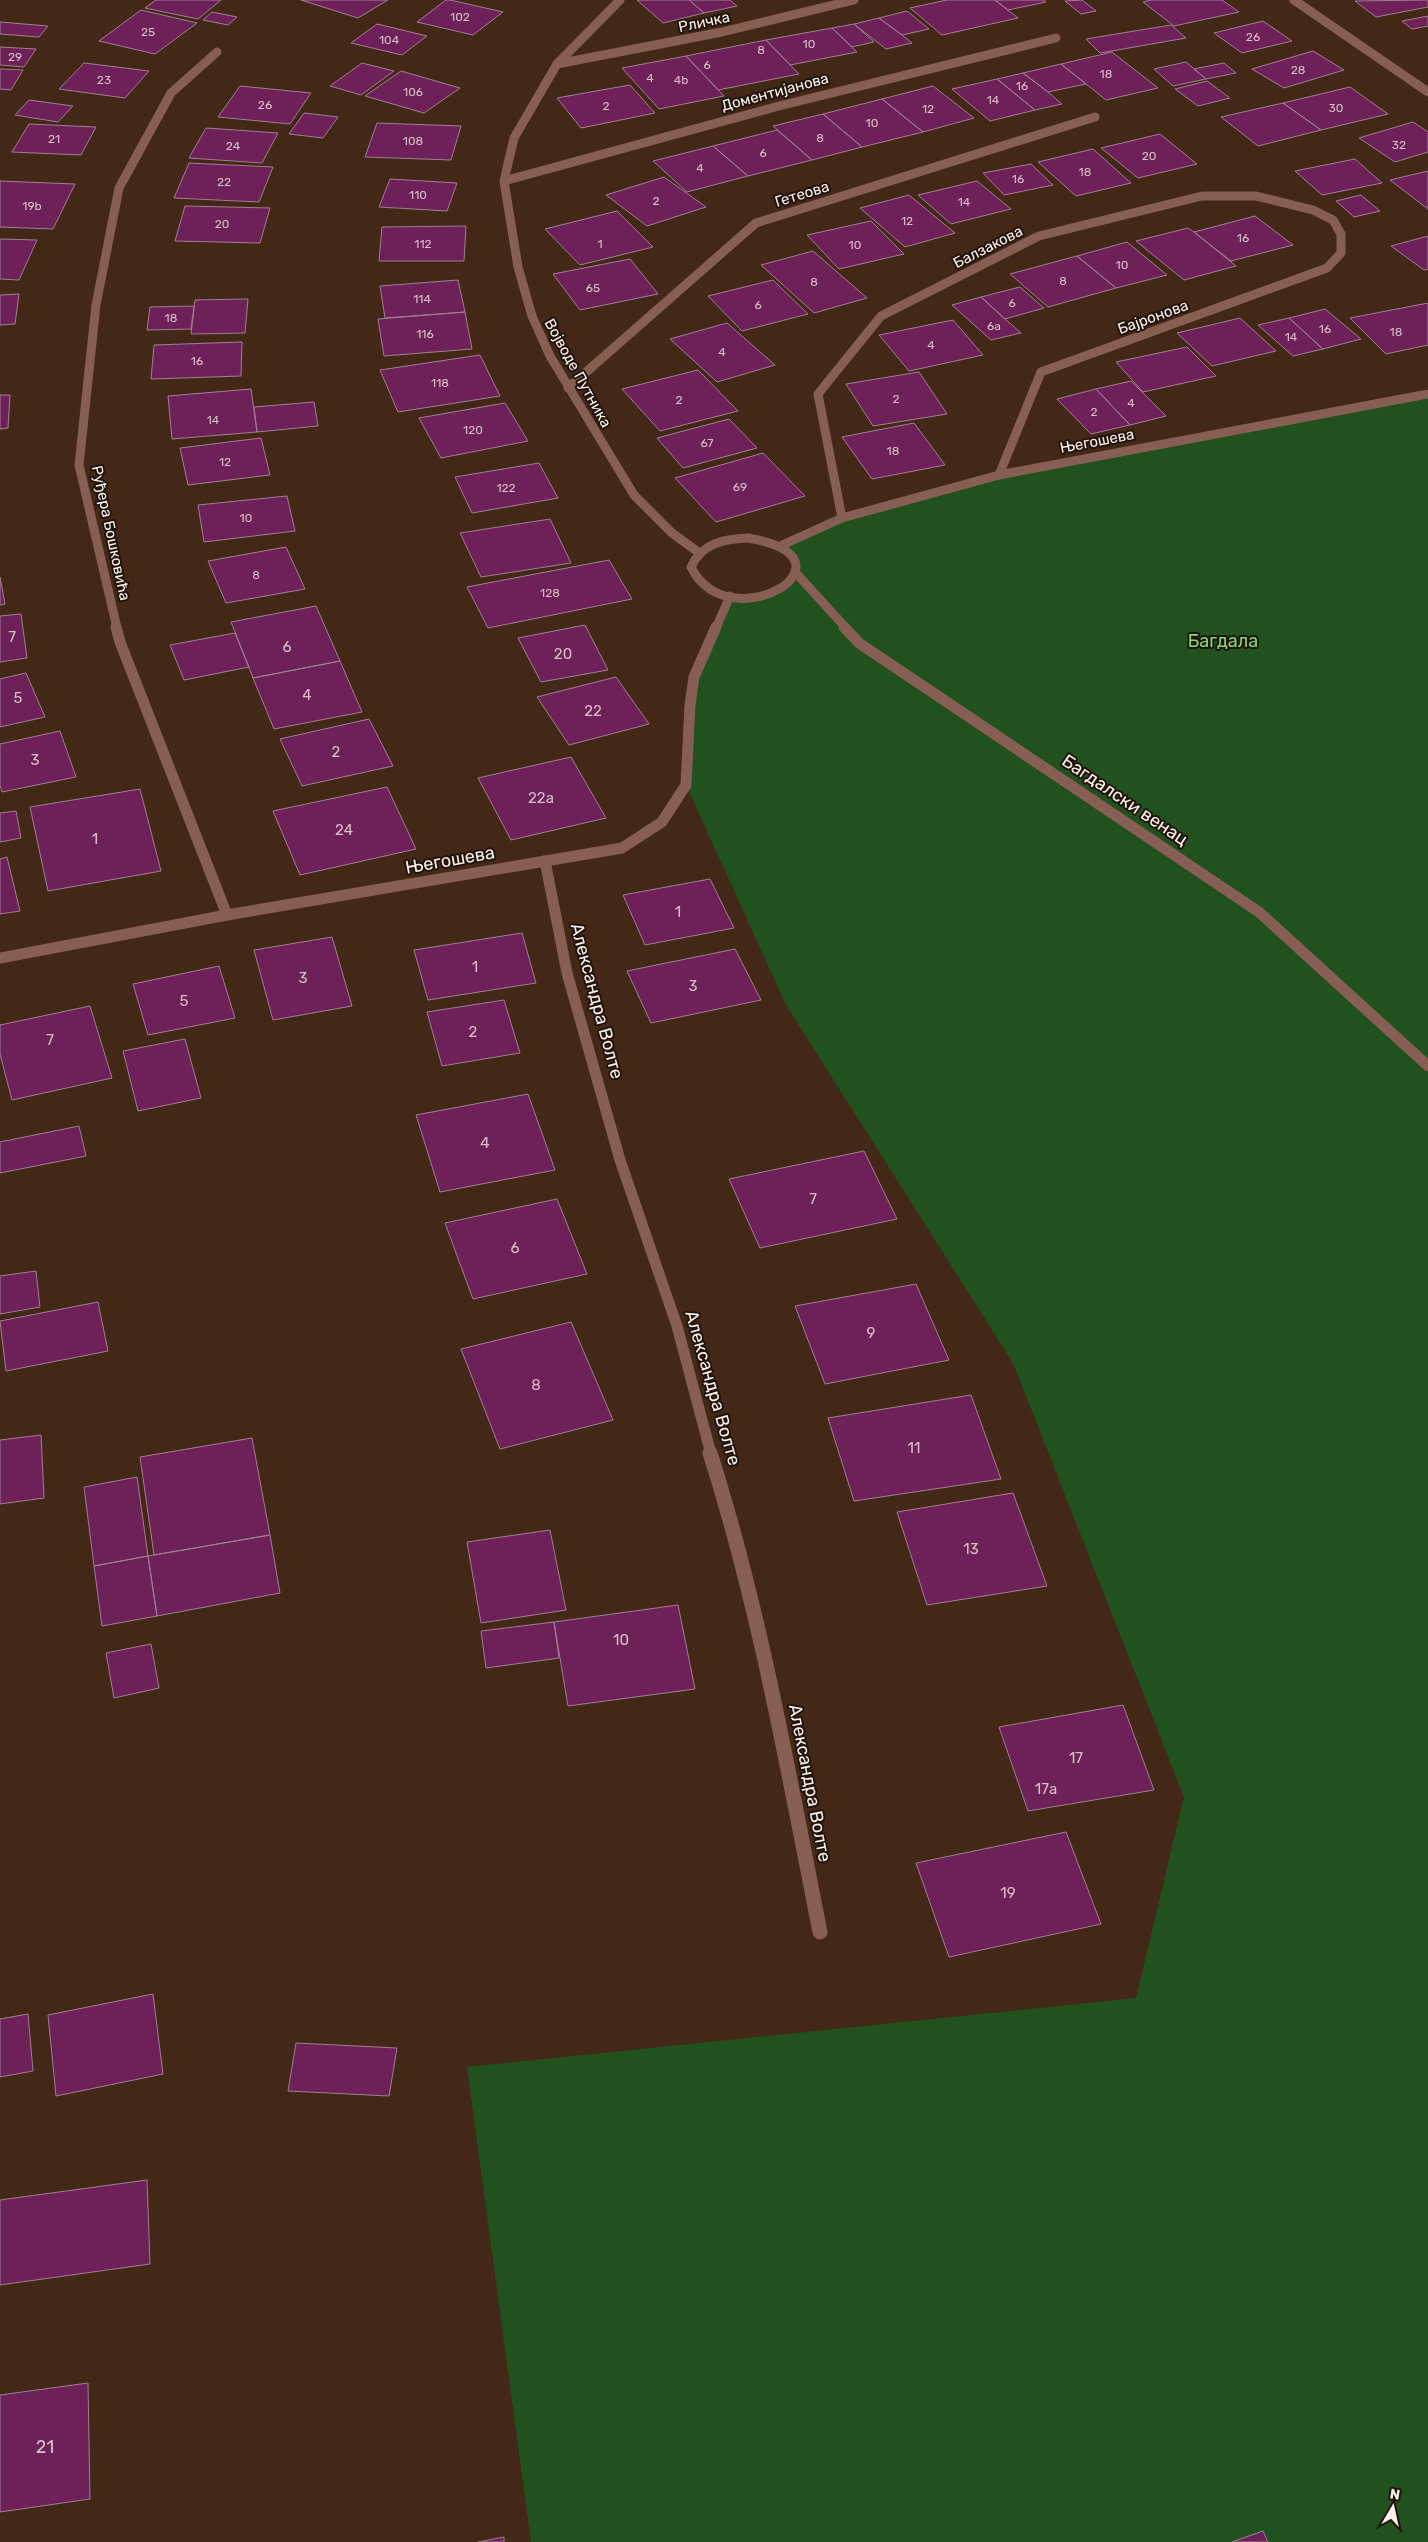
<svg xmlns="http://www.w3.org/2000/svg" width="1428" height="2542" viewBox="0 0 1428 2542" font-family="Rubik,sans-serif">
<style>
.green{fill:#21511e}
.building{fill:#6d2158;stroke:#9f7f93}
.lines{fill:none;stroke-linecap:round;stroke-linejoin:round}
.minor-far2{stroke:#875e53;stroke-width:9}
.minor-far1{stroke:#875e53;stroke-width:11}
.minor{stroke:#875e53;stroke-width:15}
.tertiary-far1{stroke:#875e53;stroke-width:9}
.tertiary{stroke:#875e53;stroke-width:11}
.labels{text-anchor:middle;stroke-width:4;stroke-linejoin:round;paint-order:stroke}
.far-number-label{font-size:12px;fill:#d9bdc6}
.far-street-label{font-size:15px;fill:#fdf1eb;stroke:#21140d}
.number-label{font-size:15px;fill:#d9bdc6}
.park-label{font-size:18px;fill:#80d97a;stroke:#21140d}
.street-label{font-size:18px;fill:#fdf1eb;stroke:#21140d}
.near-number-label{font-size:18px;fill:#d9bdc6}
</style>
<rect width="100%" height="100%" fill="#432817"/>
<path class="green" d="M1428 394V2542H531L467 2067 1136 1998 1184 1797 1013 1363 786 1005 686 785 694 677 730 596 779 590 796 563 780 546 842 518 999 475Z"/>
<path class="building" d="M156 0H221L198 19 145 8Z
M301 0H388L358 18Z
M446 0H450L503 12 473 35 417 22Z
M637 0H689L704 13 663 23Z
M689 0H730L737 6 704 13Z
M947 0H995L1018 18 942 35 910 8Z
M995 0H1044L1046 2 1008 10Z
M1082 0 1096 11 1081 14 1065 1Z
M1151 0H1222L1239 12 1174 26 1143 2Z
M1428 0V7L1376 17 1355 1Z
M141 10 197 23 155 54 99 41Z
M907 11 929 29 902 35 879 18Z
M212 12 237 17 228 25 203 20Z
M1428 16V26L1412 29 1402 21Z
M879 18 902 35 912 43 886 49 854 24Z
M1263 21 1292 41 1242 53 1214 33Z
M0 22 48 26 39 37 0 34Z
M377 24 427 36 402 55 351 43Z
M854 24 874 42 852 47 832 28Z
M1171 25 1186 38 1100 53 1086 39Z
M832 28 857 52 790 65 766 40Z
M766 40 799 74 718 90 686 56Z
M0 47 36 49 24 67 0 65Z
M1313 51 1344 70 1284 88 1252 69Z
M1112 52 1158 88 1106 100 1061 64Z
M686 56 724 96 659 109 622 68Z
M1186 62 1206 79 1173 86 1154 69Z
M84 63 149 71 125 98 59 89Z
M362 63 394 71 361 95 330 86Z
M1224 63 1236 73 1206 79 1194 69Z
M1061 64 1086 84 1048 92 1023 73Z
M0 69 23 70 11 90 0 89Z
M401 71 460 88 424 113 365 96Z
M1023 73 1048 92 1062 104 1035 110 997 79Z
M997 79 1035 110 990 121 952 89Z
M1207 81 1230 98 1198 106 1175 89Z
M630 85 655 113 581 128 557 98Z
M240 86 311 93 290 124 218 117Z
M933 86 974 118 923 132 882 99Z
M1350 87 1388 114 1321 130 1283 103Z
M882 99 923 132 862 147 823 114Z
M29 100 73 106 58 122 15 115Z
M1283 103 1321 130 1258 146 1221 117Z
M304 113 338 117 323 138 289 134Z
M823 114 862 147 812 160 773 126Z
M1413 122 1428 132V152L1395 162 1359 138Z
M377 123 461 126 451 160 365 157Z
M29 124 96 127 81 155 12 152Z
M206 128 278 133 262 163 189 158Z
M777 130 812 160 748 176 713 146Z
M1160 134 1197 164 1138 178 1101 148Z
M713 146 748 176 687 192 653 161Z
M1093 149 1131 183 1076 196 1038 162Z
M1355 159 1382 183 1322 195 1295 171Z
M189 163 273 167 259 202 174 198Z
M1031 164 1053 185 1004 195 983 173Z
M1428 171V209L1390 180Z
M664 177 706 207 647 226 606 195Z
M390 179 457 183 447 211 379 207Z
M0 181 75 184 53 229 0 227Z
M977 181 1011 209 951 224 918 195Z
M909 195 955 233 905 247 860 208Z
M1361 195 1380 211 1354 217 1336 201Z
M185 206 270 208 260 243 175 241Z
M617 211 653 247 580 265 545 229Z
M1255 216 1293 245 1231 261 1194 232Z
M871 221 904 254 839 269 807 235Z
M466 226 464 261H379L382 227Z
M1188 228 1194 232 1236 266 1184 280 1136 241Z
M1428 236V269L1424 270 1391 246Z
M0 239 37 240 19 280 0 279Z
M1127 242 1167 275 1116 288 1077 256Z
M813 251 867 298 814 313 761 265Z
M1077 256 1116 288 1048 307 1010 274Z
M630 259 658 294 580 310 553 274Z
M458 280 465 312 385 318 380 286Z
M773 280 808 314 742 331 708 296Z
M1020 287 1044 308 1005 319 981 297Z
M19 294 15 324 0 325V295Z
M981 297 1005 319 1021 333 991 340 952 305Z
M248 299 245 333 191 334 195 300Z
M1428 303V345L1386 354 1350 318Z
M194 306 191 329 147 330 150 307Z
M1325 309 1361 339 1323 349 1289 318Z
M465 312 472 349 384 356 378 319Z
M1240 318 1276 351 1212 366 1177 333Z
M1289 318 1323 349 1293 356 1258 325Z
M953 320 983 355 909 371 879 335Z
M727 323 775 365 717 382 670 339Z
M242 342 241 376 151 379 154 345Z
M1187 347 1216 376 1143 392 1116 362Z
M480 355 500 396 398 412 380 370Z
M698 370 738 411 660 431 622 389Z
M919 372 947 414 873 426 846 384Z
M1131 381 1166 416 1130 425 1096 389Z
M251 389 257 432 172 439 168 396Z
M1096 389 1130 425 1091 434 1057 399Z
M0 395H10L8 428 0 429Z
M314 402 318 426 257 432 254 407Z
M505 403 528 441 441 458 419 418Z
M729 419 757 448 683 468 657 438Z
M914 423 945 465 872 479 842 437Z
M261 438 270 475 188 485 180 448Z
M763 453 805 496 716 522 675 478Z
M539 463 558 498 472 513 455 477Z
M287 496 295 531 204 542 198 505Z
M550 519 571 563 481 577 460 533Z
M286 547 305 589 226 603 208 561Z
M609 560 632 599 488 628 467 587Z
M0 577 5 604 0 605Z
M316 606 340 661 253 678 231 622Z
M21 614 27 658 0 662V616Z
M585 625 608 670 541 682 518 638Z
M235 633 249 667 184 680 170 645Z
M340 661 362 712 274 729 253 678Z
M26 673 45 717 0 727V679Z
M616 677 649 724 569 745 537 697Z
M369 719 393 766 302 786 280 739Z
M60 731 76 777 2 792 0 785V744Z
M571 757 606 818 511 840 478 778Z
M387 787 416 849 300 875 273 811Z
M140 789 161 871 48 891 30 807Z
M16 811 21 838 0 842V813Z
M7 857 20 911 0 914V859Z
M710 879 734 928 645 945 623 895Z
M522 933 536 983 428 1000 414 950Z
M332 937 352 1006 273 1020 254 950Z
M735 949 761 1000 651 1023 627 971Z
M219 966 235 1018 148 1035 133 984Z
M504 1000 520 1053 442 1066 427 1012Z
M90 1006 112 1078 12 1100 0 1054V1025Z
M185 1039 201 1098 138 1111 123 1051Z
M528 1094 555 1170 440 1192 416 1115Z
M79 1126 86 1156 0 1173V1142Z
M864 1151 897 1219 760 1248 729 1179Z
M557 1199 587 1274 473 1299 445 1223Z
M36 1271 40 1307 0 1314V1276Z
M916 1284 949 1360 825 1384 795 1306Z
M98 1302 108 1351 6 1371 0 1321Z
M571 1322 613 1420 500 1449 461 1349Z
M971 1395 1001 1479 854 1501 828 1418Z
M41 1435 44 1498 0 1504V1440Z
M252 1438 270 1535 154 1555 140 1457Z
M137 1477 148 1556 94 1566 84 1487Z
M1013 1493 1047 1586 927 1605 897 1512Z
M550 1530 566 1610 481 1623 467 1542Z
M270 1535 280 1593 157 1616 148 1556Z
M148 1556 157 1616 102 1626 94 1566Z
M678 1605 695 1689 568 1706 554 1622Z
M554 1622 559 1658 486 1668 481 1631Z
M151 1644 159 1688 114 1698 106 1653Z
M1123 1705 1154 1790 1028 1811 999 1727Z
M1066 1832 1101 1924 949 1957 916 1863Z
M153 1994 163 2074 56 2096 48 2015Z
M28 2014 33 2071 0 2077V2019Z
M296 2043 397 2048 389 2096 288 2091Z
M147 2180 150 2264 0 2285V2200Z
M88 2383 90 2499 0 2512V2395Z
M1263 2531 1268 2542H1232Z
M504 2537V2542H478Z"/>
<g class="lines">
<path class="minor-far2" d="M620 0 557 64 514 138 504 181 518 267 532 316 550 356 634 495 672 533 698 552
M1294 0 1428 92
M557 64 722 32 854 0
M504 181 779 106 1056 38
M568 388 756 223 1095 117
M842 518 818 394 881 316 1039 236 1202 196H1256L1313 210 1333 220 1341 234V253L1327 268 1041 372 999 475
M117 628 79 465 96 305 119 188 171 93 217 52"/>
<path class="minor-far1" d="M116 627 120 642 227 915
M545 861 567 973 620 1160 677 1326 711 1454"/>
<path class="minor" d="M710 1453C760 1610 788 1771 820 1932"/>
<path class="tertiary-far1" d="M748 538C868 558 730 644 691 567 702 543 724 539 748 538Z
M780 546 842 518 999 475 1428 394
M796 573 846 628
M716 628 730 596"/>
<path class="tertiary" d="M844 627 859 643 1259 912 1428 1066
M0 958 227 915 622 848 662 822 686 785 690 705 694 677 716 627"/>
</g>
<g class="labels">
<g class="far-number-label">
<text x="460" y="21">102</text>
<text x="148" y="36">25</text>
<text x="1253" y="41">26</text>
<text x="389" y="44">104</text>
<text x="809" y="48">10</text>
<text x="761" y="54">8</text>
<text x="15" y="61">29</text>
<text x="707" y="69">6</text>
<text x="1298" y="74">28</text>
<text x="1106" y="78">18</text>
<text x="650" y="82">4</text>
<text x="104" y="84">23</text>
<text x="681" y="84">4b</text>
<text x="1022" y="90">16</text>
<text x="413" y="96">106</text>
<text x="993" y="104">14</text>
<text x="265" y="109">26</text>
<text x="606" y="110">2</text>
<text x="1336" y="112">30</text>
<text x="928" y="113">12</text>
<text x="872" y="127">10</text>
<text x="820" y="142">8</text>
<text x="54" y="143">21</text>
<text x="413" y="145">108</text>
<text x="1399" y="149">32</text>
<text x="233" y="150">24</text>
<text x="763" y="157">6</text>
<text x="1149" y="160">20</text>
<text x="700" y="172">4</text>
<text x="1085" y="176">18</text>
<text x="1018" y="183">16</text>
<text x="224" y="186">22</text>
<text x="418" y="199">110</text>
<text x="656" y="205">2</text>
<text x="964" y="206">14</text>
<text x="32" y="210">19b</text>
<text x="907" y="225">12</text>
<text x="222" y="228">20</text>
<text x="1243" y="242">16</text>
<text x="423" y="248">112</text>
<text x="600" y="248">1</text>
<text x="855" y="249">10</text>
<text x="1122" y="269">10</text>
<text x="1063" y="285">8</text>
<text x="814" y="286">8</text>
<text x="593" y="292">65</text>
<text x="422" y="303">114</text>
<text x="1012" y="307">6</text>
<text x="758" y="309">6</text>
<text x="171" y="322">18</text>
<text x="994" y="330">6a</text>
<text x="1325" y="333">16</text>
<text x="1396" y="336">18</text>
<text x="425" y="338">116</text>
<text x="1291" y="341">14</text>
<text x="931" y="349">4</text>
<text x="722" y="356">4</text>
<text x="197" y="365">16</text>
<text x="440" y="387">118</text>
<text x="896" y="403">2</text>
<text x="679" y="404">2</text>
<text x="1131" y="407">4</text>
<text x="1094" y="416">2</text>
<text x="213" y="424">14</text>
<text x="473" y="434">120</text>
<text x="707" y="447">67</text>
<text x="893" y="455">18</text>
<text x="225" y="466">12</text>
<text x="740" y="491">69</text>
<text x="506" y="492">122</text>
<text x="246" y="522">10</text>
<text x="256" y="579">8</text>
<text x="550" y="597">128</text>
</g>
<g class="far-street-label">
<text transform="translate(704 22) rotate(-12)" y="5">Рличка</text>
<text transform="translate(775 92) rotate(-15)" y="5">Доментијанова</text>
<text transform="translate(802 194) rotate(-17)" y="5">Гетеова</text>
<text transform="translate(988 247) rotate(-27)" y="5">Балзакова</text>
<text transform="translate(1153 317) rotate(-20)" y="5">Бајронова</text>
<text transform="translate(578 373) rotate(61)" y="5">Војводе Путника</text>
<text transform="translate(1097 441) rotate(-11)" y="5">Његошева</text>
<text transform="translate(111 533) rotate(78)" y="5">Руђера Бошковића</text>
</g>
<g class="number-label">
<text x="12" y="642">7</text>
<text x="287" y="652">6</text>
<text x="563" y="659">20</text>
<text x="307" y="700">4</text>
<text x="18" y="703">5</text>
<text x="593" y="716">22</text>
<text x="336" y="757">2</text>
<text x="35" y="765">3</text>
<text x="541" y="803">22a</text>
<text x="344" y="835">24</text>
<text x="95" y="844">1</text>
<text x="678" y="917">1</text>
<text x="475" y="972">1</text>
<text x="303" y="983">3</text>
<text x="693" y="991">3</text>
<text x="184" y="1006">5</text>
<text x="473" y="1037">2</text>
<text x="50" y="1045">7</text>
<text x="485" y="1148">4</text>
<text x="813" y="1204">7</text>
<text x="515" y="1253">6</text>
<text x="871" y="1338">9</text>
<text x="536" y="1390">8</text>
<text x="914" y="1453">11</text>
<text x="971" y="1554">13</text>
<text x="621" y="1645">10</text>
<text x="1076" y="1763">17</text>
<text x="1046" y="1794">17a</text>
<text x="1008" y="1898">19</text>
</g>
<g class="park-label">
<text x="1223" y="647">Багдала</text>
</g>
<g class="street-label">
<text transform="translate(1125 800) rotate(34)" y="6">Багдалски венац</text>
<text transform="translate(450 860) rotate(-10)" y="6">Његошева</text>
<text transform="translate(597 1001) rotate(75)" y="6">Александра Волте</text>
<text transform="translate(713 1388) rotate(74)" y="6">Александра Волте</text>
<text transform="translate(810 1783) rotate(79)" y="6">Александра Волте</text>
</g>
<g class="near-number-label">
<text x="45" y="2453">21</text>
</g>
</g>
<g transform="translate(1393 2507) rotate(9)" stroke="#21140d" stroke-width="4" paint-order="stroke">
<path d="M0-4L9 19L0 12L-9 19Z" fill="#fdf1eb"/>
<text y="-8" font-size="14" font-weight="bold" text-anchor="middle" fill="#fdf1eb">N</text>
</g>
</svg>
